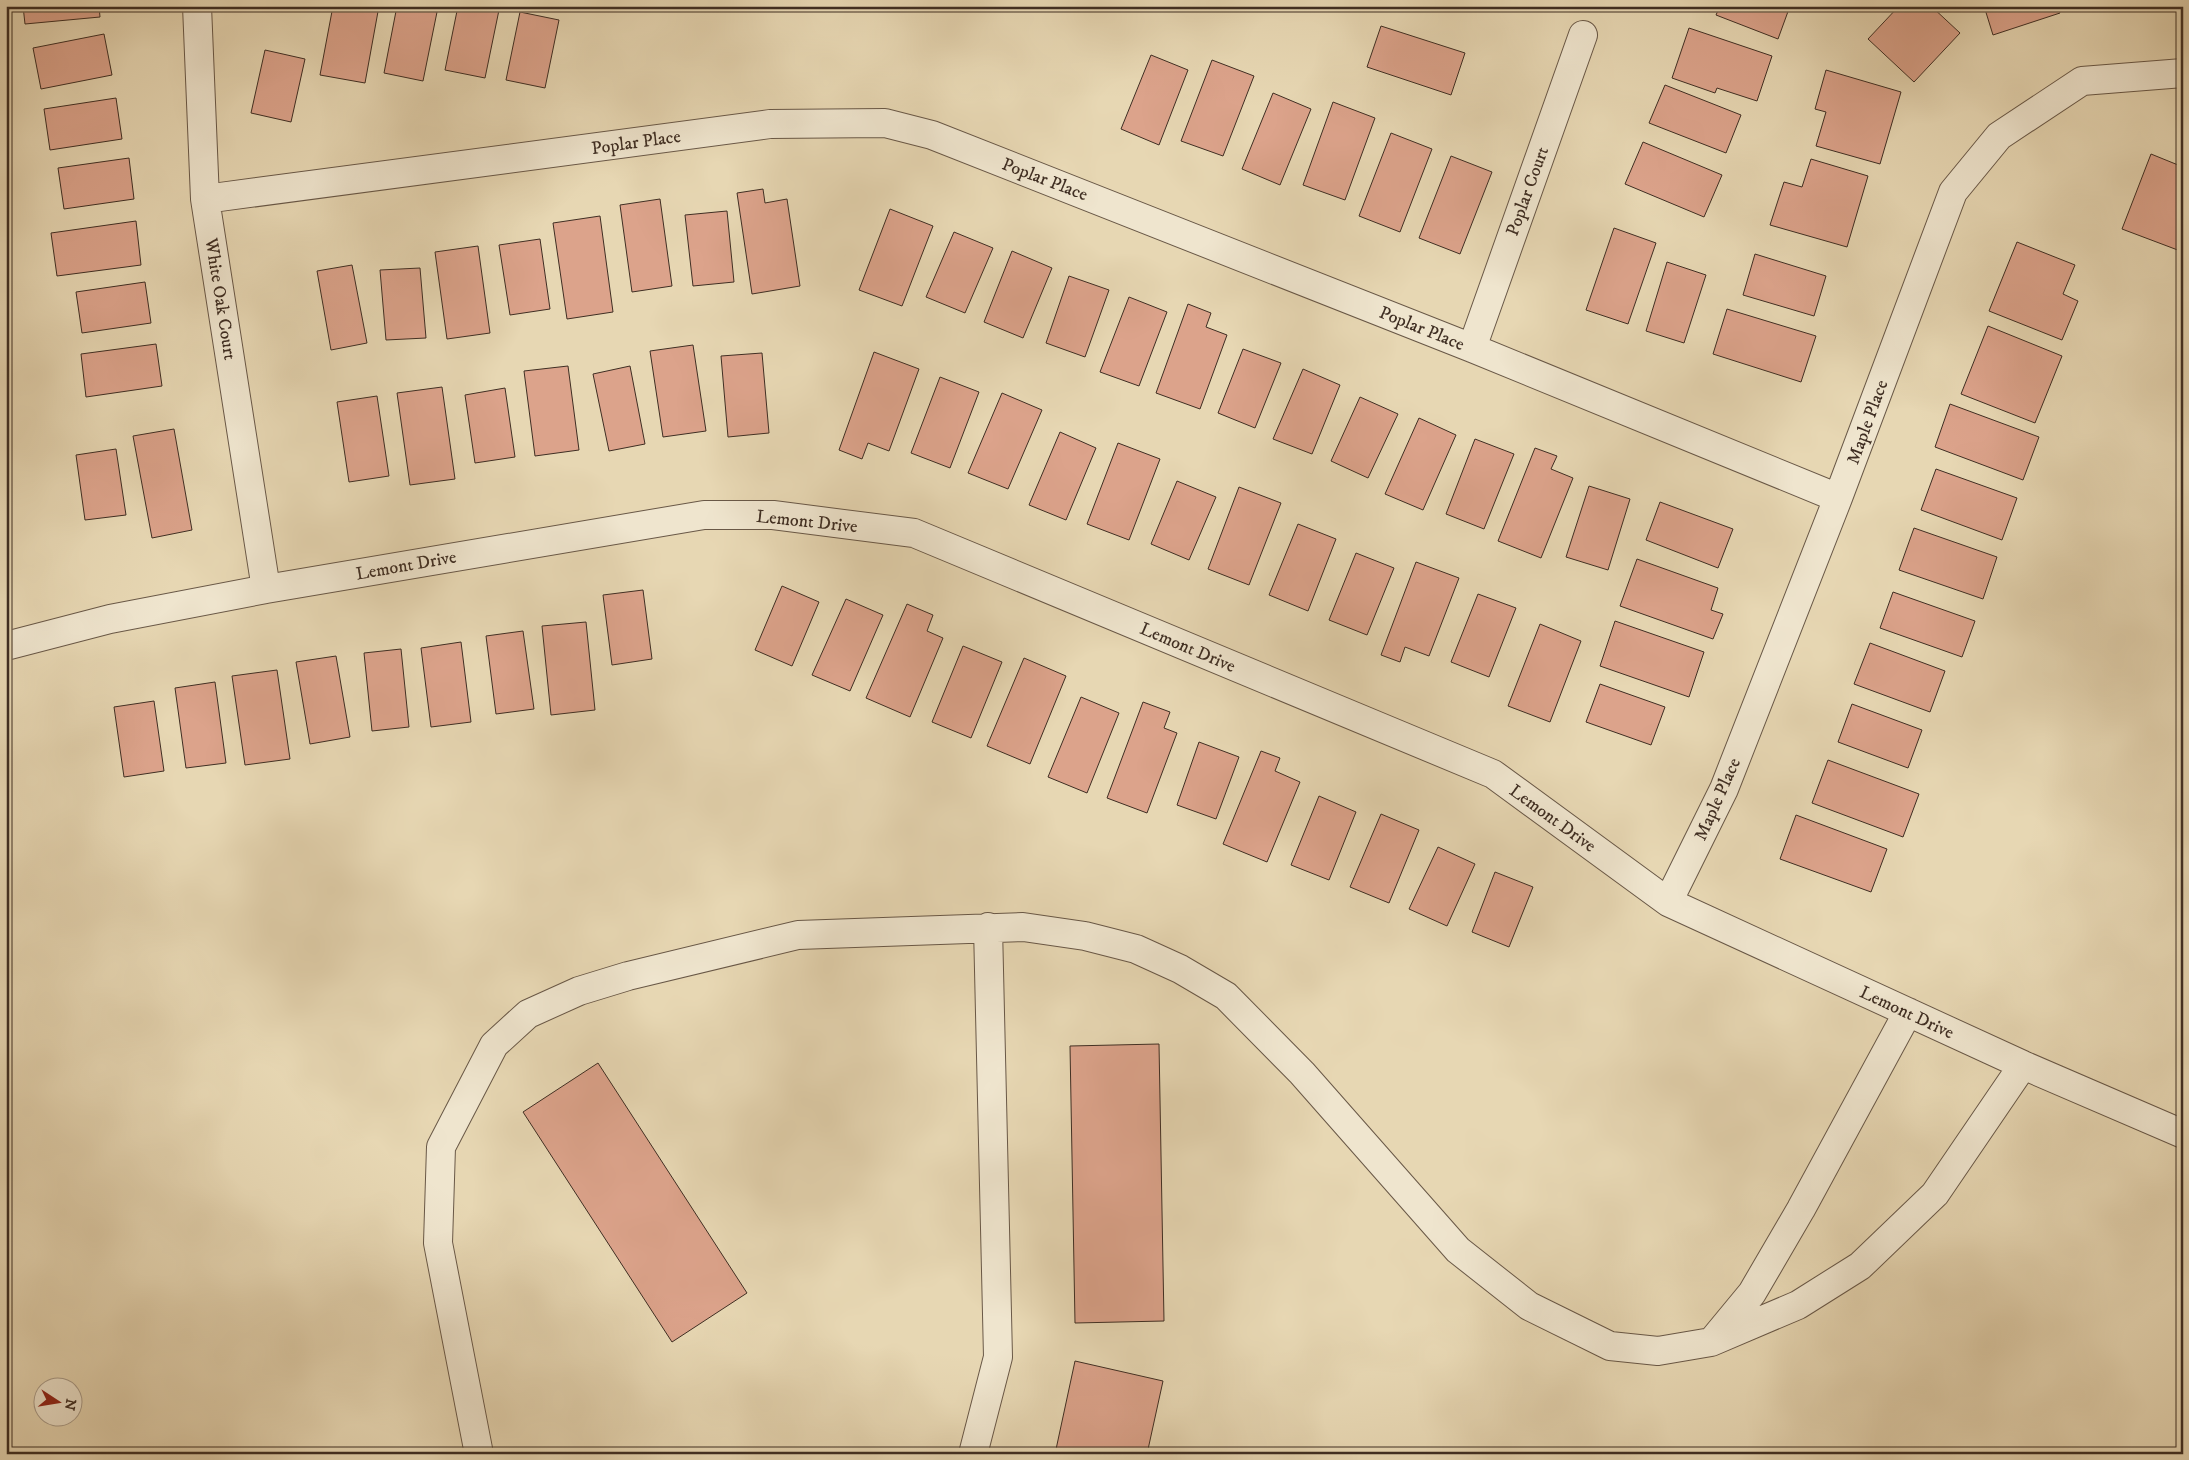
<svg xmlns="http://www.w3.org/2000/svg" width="2189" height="1460" viewBox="0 0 2189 1460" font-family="'IM FELL DW Pica',serif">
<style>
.building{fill:#dca38b;stroke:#3f2e23}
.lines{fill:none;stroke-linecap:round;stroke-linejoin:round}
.minor-casing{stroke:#695847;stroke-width:30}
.minor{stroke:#efe5ce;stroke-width:28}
.labels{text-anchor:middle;stroke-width:4;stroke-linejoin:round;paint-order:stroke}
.street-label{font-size:18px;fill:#3f2e23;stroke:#efe5ce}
</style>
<rect width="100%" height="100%" fill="#e7d7b3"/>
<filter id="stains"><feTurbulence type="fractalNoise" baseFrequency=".004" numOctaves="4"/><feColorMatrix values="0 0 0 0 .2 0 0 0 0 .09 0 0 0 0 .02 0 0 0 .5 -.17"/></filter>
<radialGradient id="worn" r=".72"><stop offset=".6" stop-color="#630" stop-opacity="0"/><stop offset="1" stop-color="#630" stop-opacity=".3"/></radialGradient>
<path class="building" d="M23 6H99L100 17 25 24Z
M333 6H379L365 83 320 75Z
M397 6H408L437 12 423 81 384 73Z
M458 6H479L499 10 485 78 445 70Z
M1720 6H1790L1778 39 1716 15Z
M1899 6H1931L1960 33 1914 82 1868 39Z
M1984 6H2057L2060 13 1993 35Z
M520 12 559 20 545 88 506 80Z
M1381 26 1465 53 1451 95 1367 67Z
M1689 28 1772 56 1757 101 1717 88 1715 93 1672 78Z
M104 34 112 75 41 89 33 48Z
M265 50 305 59 291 122 251 113Z
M1151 55 1188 70 1159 145 1121 129Z
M1212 60 1254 76 1223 156 1181 141Z
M1826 70 1901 92 1880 164 1816 146 1826 112 1815 109Z
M1665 85 1741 115 1726 153 1649 123Z
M1273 93 1311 109 1280 185 1242 169Z
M116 98 122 139 50 150 44 109Z
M1333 102 1375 118 1345 200 1303 185Z
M1391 133 1432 149 1400 232 1359 216Z
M1643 142 1722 175 1704 217 1625 184Z
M2151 154 2183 167V252L2122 229Z
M1451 156 1492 172 1460 254 1419 238Z
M129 158 134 199 64 209 58 168Z
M1811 159 1868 176 1847 247 1770 225 1784 182 1802 187Z
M763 189 765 203 787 199 800 286 752 294 737 193Z
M660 199 672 286 632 292 620 205Z
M890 209 933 226 902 306 859 290Z
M727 211 734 282 693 286 685 215Z
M600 216 613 312 567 319 553 223Z
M136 221 141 265 57 276 51 233Z
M1614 228 1656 243 1628 324 1586 310Z
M954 232 993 248 965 313 926 297Z
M540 239 550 309 510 315 499 245Z
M2017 242 2075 265 2063 294 2078 301 2062 340 1989 311Z
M478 246 490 333 447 339 435 252Z
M1012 251 1052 268 1023 338 984 322Z
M1755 254 1826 276 1814 316 1743 295Z
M1667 262 1706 275 1684 343 1646 331Z
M352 265 367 343 331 350 317 271Z
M420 268 426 338 386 340 380 270Z
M1069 276 1109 290 1085 357 1046 343Z
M145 282 151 323 82 333 76 292Z
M1129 297 1167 312 1139 386 1100 372Z
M1188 304 1211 313 1206 327 1227 335 1200 409 1156 393Z
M1727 309 1816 336 1801 382 1713 354Z
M1988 326 2062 356 2035 423 1961 394Z
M156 344 162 386 86 397 81 354Z
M693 345 706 431 663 437 650 351Z
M1243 349 1281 363 1255 428 1218 413Z
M874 352 919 369 889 451 868 443 862 459 839 450Z
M762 353 769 433 728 437 721 356Z
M568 366 579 450 535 456 524 371Z
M630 366 645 444 609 451 593 374Z
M1303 369 1340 385 1312 454 1273 439Z
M940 377 979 392 950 468 911 453Z
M442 387 455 479 410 485 397 393Z
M505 388 515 457 475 463 465 395Z
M1002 393 1042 410 1008 489 968 473Z
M377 396 389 476 349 482 337 402Z
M1360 397 1398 414 1368 478 1331 461Z
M1950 404 2039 437 2023 480 1935 447Z
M1419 418 1456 435 1423 510 1385 494Z
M174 429 192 530 152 538 133 436Z
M1060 432 1096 448 1066 520 1029 505Z
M1475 439 1514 454 1484 529 1446 514Z
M1118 443 1160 459 1129 540 1087 524Z
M1535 448 1557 456 1551 469 1573 478 1541 558 1498 541Z
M116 449 126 515 85 520 76 455Z
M1936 469 2017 498 2002 540 1921 510Z
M1177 481 1216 497 1189 560 1151 544Z
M1589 486 1630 499 1608 570 1566 557Z
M1239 487 1281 503 1249 585 1208 569Z
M1660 502 1733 529 1718 568 1646 540Z
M1298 524 1336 539 1308 611 1269 595Z
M1914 528 1997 557 1983 599 1899 570Z
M1356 553 1394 568 1367 635 1329 620Z
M1637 559 1718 588 1711 610 1723 614 1713 639 1620 606Z
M1416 562 1459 578 1429 656 1405 647 1400 662 1381 655Z
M782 586 819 602 792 666 755 650Z
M643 590 652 659 612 665 603 595Z
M1893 592 1975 621 1962 657 1880 628Z
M1478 594 1516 608 1489 677 1451 662Z
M846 599 883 615 850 691 812 675Z
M907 604 933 615 927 631 943 638 910 717 866 698Z
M1615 621 1704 652 1689 697 1600 666Z
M586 622 595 710 551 715 542 626Z
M1540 624 1581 641 1550 722 1508 706Z
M523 631 534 709 496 714 486 636Z
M461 642 471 722 431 727 421 648Z
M1870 643 1945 671 1930 712 1854 684Z
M963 646 1002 662 971 738 932 722Z
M401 649 409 727 372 731 364 653Z
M336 656 350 737 310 744 296 662Z
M1024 658 1066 676 1030 764 987 746Z
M277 670 290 759 245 765 232 676Z
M215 682 226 763 186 768 175 688Z
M1600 684 1665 707 1651 745 1586 722Z
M1081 697 1119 713 1087 793 1048 777Z
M154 701 164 771 124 777 114 707Z
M1143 702 1170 712 1164 728 1177 733 1147 813 1107 798Z
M1852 704 1922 730 1908 768 1838 742Z
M1199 742 1239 757 1216 819 1177 805Z
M1261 751 1280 758 1275 771 1300 782 1267 862 1223 844Z
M1828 760 1919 794 1903 837 1812 803Z
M1319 796 1356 812 1329 880 1291 865Z
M1381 814 1419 830 1389 903 1350 887Z
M1796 815 1887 849 1871 892 1780 859Z
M1438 847 1475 864 1447 926 1409 909Z
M1495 872 1533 887 1509 947 1472 932Z
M1159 1044 1164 1321 1075 1323 1070 1046Z
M598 1063 747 1293 672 1342 523 1112Z
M1075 1361 1163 1381 1147 1454H1055Z"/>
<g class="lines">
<defs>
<path id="minor" d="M197 6 205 199 266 589
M205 199 770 124 885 123 932 135 1472 348 1838 498
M1472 348 1583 35
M6 646 110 619 266 589 704 515H773L914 533 1493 774 1668 902 2023 1065 2183 1134
M1668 902 1724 789 1838 498 1953 192 1999 136 2082 81 2183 73
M1714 1339 1752 1293 1801 1209 1908 1012
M479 1454 438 1243 441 1147 494 1045 528 1014 579 991 628 976 798 935 1023 927 1085 936 1136 949 1180 969 1226 996 1302 1073 1458 1250 1529 1306 1610 1346 1658 1351 1711 1342 1798 1305 1860 1266 1935 1194 2023 1065
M973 1454 998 1357 988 927"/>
</defs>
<use href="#minor" class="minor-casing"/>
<use href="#minor" class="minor"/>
</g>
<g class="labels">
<g class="street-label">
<text transform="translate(636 142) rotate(-8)" y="6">Poplar Place</text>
<text transform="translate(1045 179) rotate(21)" y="6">Poplar Place</text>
<text transform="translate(1527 191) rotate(-70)" y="6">Poplar Court</text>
<text transform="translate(221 299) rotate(81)" y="6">White Oak Court</text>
<text transform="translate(1422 328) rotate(22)" y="6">Poplar Place</text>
<text transform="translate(1867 422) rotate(-70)" y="6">Maple Place</text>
<text transform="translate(807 521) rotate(6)" y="6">Lemont Drive</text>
<text transform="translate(406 565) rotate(-10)" y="6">Lemont Drive</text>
<text transform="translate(1188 647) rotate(23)" y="6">Lemont Drive</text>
<text transform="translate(1717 799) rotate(-66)" y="6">Maple Place</text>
<text transform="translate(1553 818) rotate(36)" y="6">Lemont Drive</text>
<text transform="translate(1907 1012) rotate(25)" y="6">Lemont Drive</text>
</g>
</g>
<rect width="2189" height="1460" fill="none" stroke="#e7d7b3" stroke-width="25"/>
<rect x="8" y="8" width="2174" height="1445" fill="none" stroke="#3f2e23" stroke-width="2.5"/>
<rect x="12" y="12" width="2164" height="1435" fill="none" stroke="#3f2e23"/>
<g transform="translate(58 1402) rotate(102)"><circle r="24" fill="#efe5ce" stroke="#a99c8a"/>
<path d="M0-4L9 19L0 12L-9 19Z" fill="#8f2418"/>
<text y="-8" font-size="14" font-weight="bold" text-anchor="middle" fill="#3f2e23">N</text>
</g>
<rect width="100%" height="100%" filter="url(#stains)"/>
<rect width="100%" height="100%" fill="url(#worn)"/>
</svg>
